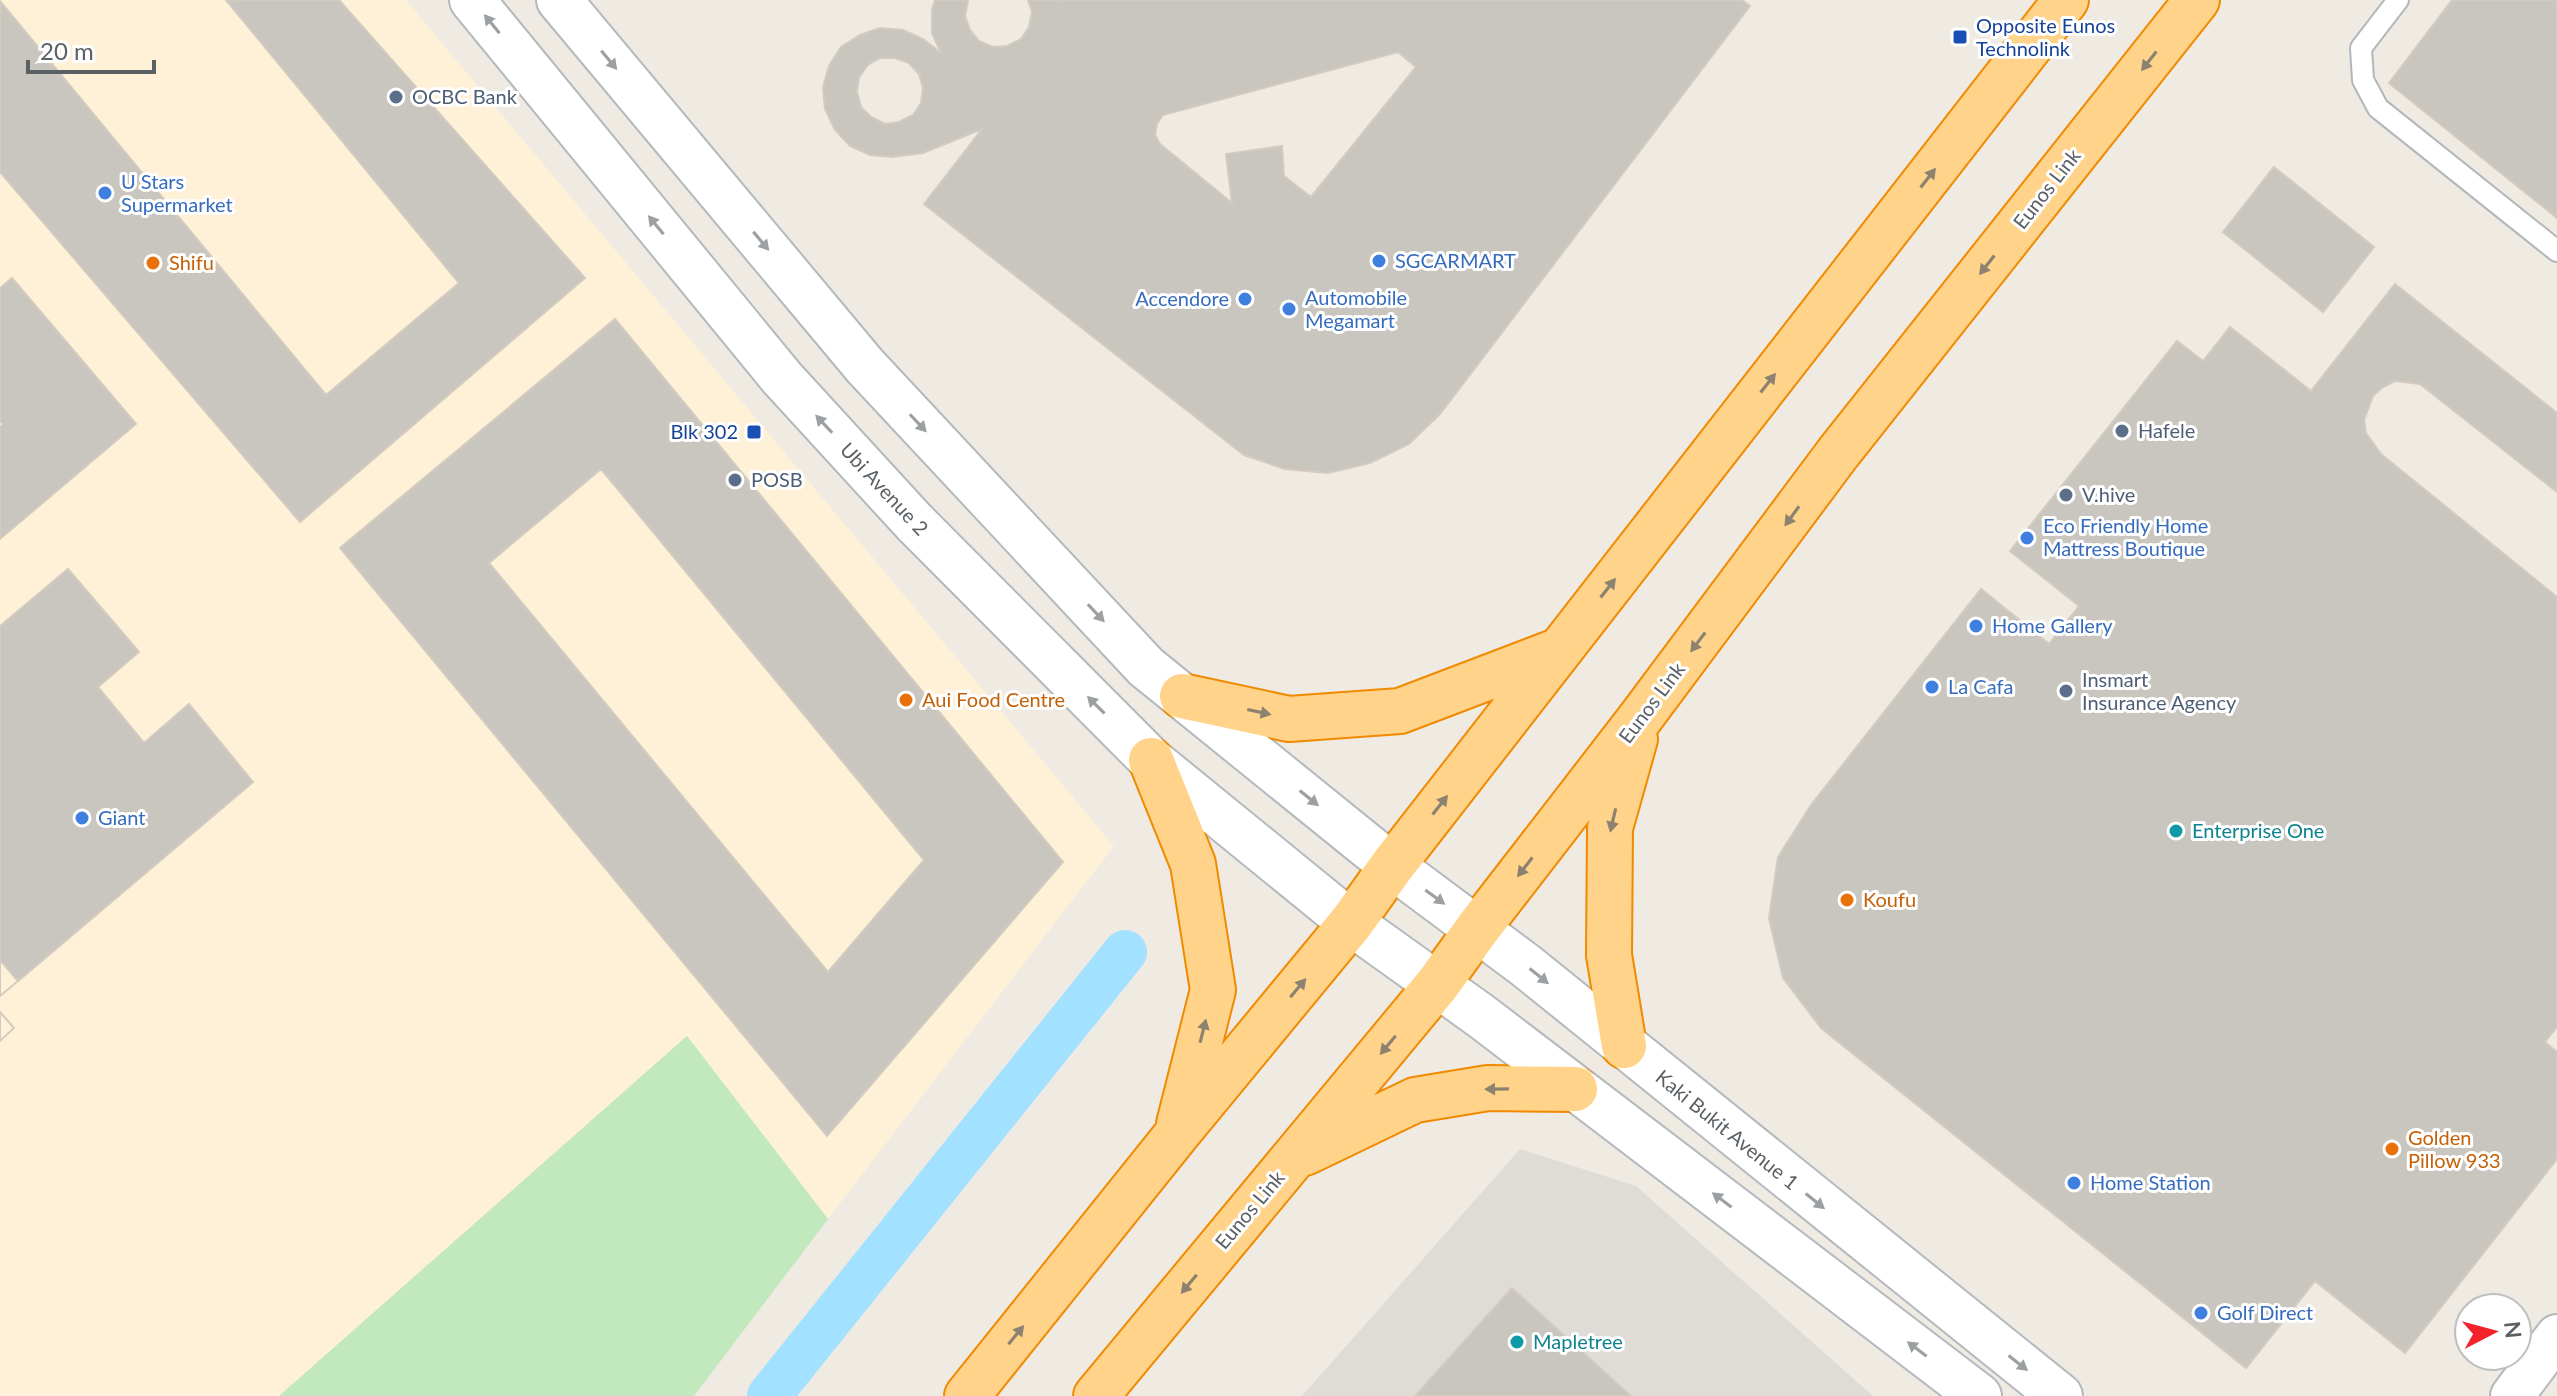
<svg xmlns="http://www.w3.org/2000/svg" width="2557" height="1396" viewBox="0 0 2557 1396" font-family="Lato,sans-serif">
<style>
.commercial{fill:#fff1d7}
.industrial{fill:#dfdcd7}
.green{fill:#c2e8bd}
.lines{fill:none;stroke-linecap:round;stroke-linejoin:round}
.canal{stroke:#a2e1ff;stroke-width:44}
.building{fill:#c9c5bf;stroke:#d4cbc0;stroke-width:2;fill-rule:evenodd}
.lane-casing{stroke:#b3b7bb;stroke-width:24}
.street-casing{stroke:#b3b7bb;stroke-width:46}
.secondary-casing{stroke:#b4b9be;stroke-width:48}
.highway-casing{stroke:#f18a00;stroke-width:48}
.lane{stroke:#fff;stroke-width:20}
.street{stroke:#fff;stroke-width:42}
.secondary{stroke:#fff;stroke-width:44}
.highway{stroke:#ffd389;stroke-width:44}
.oneway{fill:#9da0a2}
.oneway2{fill:#8c826f}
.transit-dot{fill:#1a4fb4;stroke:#fff;stroke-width:3}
.service-dot{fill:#5c6f8a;stroke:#fff;stroke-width:3}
.shop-dot{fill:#3f7fe0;stroke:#fff;stroke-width:3}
.food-dot{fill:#e8710a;stroke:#fff;stroke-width:3}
.culture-dot{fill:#0f9aa8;stroke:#fff;stroke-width:3}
.labels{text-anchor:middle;stroke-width:6;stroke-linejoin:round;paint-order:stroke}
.transit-label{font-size:20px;fill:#164399;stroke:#fff;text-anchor:start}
.service-label{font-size:20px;fill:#4e5e75;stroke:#fff;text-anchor:start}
.shop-label{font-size:20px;fill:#366cbe;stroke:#fff;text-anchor:start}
.street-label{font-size:20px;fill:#5b6064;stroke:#fff}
.food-label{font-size:20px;fill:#c56008;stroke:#fff;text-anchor:start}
.culture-label{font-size:20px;fill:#0d838f;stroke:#fff;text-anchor:start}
</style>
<rect width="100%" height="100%" fill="#efeae2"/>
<path class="commercial" d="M0 0H406L1114 846 828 1219 687 1036 279 1396H0Z"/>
<path class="industrial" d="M1520 1149 1636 1186 1873 1396H1302Z"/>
<path class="green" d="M687 1036 828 1219 694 1396H279Z"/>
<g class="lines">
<path class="canal" d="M769 1396 1125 952"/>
</g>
<path class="building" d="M226 0H339L585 278 300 522 0 172V1L326 395 459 283Z
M935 0H968L965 16 970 30 979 41 993 47 1007 46 1021 39 1029 27 1032 12 1028 0H1059L1060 3 1059 0H1742L1750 6 1440 414 1409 444 1370 463 1328 473 1285 469 1244 455 924 204 982 129 923 153 892 157 870 155 850 146 835 130 825 109 823 87 829 66 841 47 860 35 880 28 903 30 923 39 941 53 932 33V10ZM1398 52 1416 67 1311 197 1284 176 1282 146 1226 154 1232 203 1160 144 1155 135 1157 124 1163 115ZM880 58H895L909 63 919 74 923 88 921 103 913 115 899 122 885 124 871 117 861 107 857 92 859 77 868 65Z
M2452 0H2557V218L2389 83Z
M2274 167 2374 247 2323 312 2223 232Z
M12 278 136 424 0 539V427L3 424 0 421V288Z
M2395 284 2557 413V492L2420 384 2395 381 2383 387 2373 396 2364 420 2366 433 2381 454 2557 597V1027L2545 1042 2557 1052V1159L2405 1353 2315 1281 2246 1368 1821 1028 1783 978 1769 918 1778 857 1811 805 1981 589 2049 644 2079 606 2010 551 2177 341 2203 361 2230 327 2311 391Z
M615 319 1063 862 827 1136 340 548ZM601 469 924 860 828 972 489 563Z
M68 569 139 652 98 687 144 743 189 704 253 782 18 981 0 960V626Z
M0 960 18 981 0 996Z
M0 960 18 981 0 996Z
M0 1012 14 1028 0 1041Z
M0 1012 14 1028 0 1041Z
M1512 1288 1631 1396H1415Z"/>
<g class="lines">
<defs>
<path id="lane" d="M2398 0 2361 48 2363 80 2378 108 2557 251"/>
<path id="street" d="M2512 1396 2557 1336"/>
<path id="secondary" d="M472 0 782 378 914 522 1151 760 1351 923 1481 1016 1979 1396
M559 0 865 366 1146 667 1392 866 1525 965 2060 1396"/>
<path id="highway" d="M1182 696 1289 719 1400 711 1560 650
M1151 760 1193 864 1213 990 1179 1124
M1624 1046 1609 955 1610 828 1635 739
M1305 1153 1415 1100 1488 1088 1575 1089
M967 1396 1177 1134 1351 923 1392 866 2066 0
M1096 1396 1437 985 1478 928 1641 717 1838 453 2197 0"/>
</defs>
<use href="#lane" class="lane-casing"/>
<use href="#street" class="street-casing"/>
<use href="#secondary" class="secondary-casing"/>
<use href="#highway" class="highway-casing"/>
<use href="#lane" class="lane"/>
<use href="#street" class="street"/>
<use href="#secondary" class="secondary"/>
<use href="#highway" class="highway"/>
</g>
<defs><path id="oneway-solid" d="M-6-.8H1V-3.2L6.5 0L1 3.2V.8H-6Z" transform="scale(2)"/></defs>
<g class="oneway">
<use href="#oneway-solid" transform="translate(492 24) rotate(-129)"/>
<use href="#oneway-solid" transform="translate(609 60) rotate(50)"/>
<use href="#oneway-solid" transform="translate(656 225) rotate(-129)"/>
<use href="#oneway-solid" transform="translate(761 241) rotate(50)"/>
<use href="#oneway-solid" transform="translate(918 423) rotate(47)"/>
<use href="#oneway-solid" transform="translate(824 424) rotate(-133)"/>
<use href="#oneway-solid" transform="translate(1096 613) rotate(47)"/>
<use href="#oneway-solid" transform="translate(1096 705) rotate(-135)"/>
<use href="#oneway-solid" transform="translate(1309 798) rotate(39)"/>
<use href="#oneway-solid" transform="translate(1435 897) rotate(36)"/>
<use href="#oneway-solid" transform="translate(1539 976) rotate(39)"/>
<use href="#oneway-solid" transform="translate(1722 1200) rotate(-143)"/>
<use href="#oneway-solid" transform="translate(1815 1201) rotate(39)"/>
<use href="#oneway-solid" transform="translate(1917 1349) rotate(-143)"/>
<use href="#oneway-solid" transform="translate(2018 1363) rotate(38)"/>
</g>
<g class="oneway2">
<use href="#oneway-solid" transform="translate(2149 61) rotate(128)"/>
<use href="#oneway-solid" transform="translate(1928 178) rotate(-52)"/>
<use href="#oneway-solid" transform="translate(1987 265) rotate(128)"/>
<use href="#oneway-solid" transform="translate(1768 383) rotate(-52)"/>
<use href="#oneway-solid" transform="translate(1792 516) rotate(126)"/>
<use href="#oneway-solid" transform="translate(1608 588) rotate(-52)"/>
<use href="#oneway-solid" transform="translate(1698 642) rotate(127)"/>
<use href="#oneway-solid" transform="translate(1259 712) rotate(12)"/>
<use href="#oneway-solid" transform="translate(1440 805) rotate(-52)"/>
<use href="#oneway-solid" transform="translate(1613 820) rotate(103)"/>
<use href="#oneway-solid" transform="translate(1525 867) rotate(128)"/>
<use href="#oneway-solid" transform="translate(1298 988) rotate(-50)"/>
<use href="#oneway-solid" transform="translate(1203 1031) rotate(-76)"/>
<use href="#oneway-solid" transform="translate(1388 1045) rotate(130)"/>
<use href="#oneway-solid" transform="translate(1497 1089) rotate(179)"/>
<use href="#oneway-solid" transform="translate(1189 1284) rotate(130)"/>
<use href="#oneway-solid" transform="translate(1016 1335) rotate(-51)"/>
</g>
<g class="transit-dot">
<rect x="1952" y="29" width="16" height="16" rx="4"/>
<rect x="746" y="424" width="16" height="16" rx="4"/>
</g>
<g class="service-dot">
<circle cx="396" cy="97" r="8"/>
<circle cx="2122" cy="431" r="8"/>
<circle cx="735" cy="480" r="8"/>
<circle cx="2066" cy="495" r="8"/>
<circle cx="2066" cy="691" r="8"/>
</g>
<g class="shop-dot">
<circle cx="105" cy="193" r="8"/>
<circle cx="1379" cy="261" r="8"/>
<circle cx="1245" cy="299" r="8"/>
<circle cx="1289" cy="309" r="8"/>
<circle cx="2027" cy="538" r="8"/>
<circle cx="1976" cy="626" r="8"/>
<circle cx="1932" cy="687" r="8"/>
<circle cx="82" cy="818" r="8"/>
<circle cx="2074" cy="1183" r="8"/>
<circle cx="2201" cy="1313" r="8"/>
</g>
<g class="food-dot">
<circle cx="153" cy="263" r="8"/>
<circle cx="906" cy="700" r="8"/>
<circle cx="1847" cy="900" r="8"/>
<circle cx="2392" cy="1149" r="8"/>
</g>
<g class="culture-dot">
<circle cx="2176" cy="831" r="8"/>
<circle cx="1517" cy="1342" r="8"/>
</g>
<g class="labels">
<g class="transit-label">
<text x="1976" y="33">Opposite Eunos<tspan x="1976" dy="23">Technolink</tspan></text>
<text x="738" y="439" text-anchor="end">Blk 302</text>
</g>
<g class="service-label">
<text x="412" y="104">OCBC Bank</text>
<text x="2138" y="438">Hafele</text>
<text x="751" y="487">POSB</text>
<text x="2082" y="502">V.hive</text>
<text x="2082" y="687">Insmart<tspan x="2082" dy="23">Insurance Agency</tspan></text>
</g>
<g class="shop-label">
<text x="121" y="189">U Stars<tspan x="121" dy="23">Supermarket</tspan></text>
<text x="1395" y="268">SGCARMART</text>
<text x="1305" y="305">Automobile<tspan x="1305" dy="23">Megamart</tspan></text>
<text x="1229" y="306" text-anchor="end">Accendore</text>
<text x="2043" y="533">Eco Friendly Home<tspan x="2043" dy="23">Mattress Boutique</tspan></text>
<text x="1992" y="633">Home Gallery</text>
<text x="1948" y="694">La Cafa</text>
<text x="98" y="825">Giant</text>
<text x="2090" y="1190">Home Station</text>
<text x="2217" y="1320">Golf Direct</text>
</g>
<g class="street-label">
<text transform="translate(2047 189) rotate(-52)" y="7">Eunos Link</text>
<text transform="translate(884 489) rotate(47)" y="7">Ubi Avenue 2</text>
<text transform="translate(1652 703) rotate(-53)" y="7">Eunos Link</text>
<text transform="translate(1727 1130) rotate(39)" y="7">Kaki Bukit Avenue 1</text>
<text transform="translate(1250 1210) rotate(-50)" y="7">Eunos Link</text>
</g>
<g class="food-label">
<text x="169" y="270">Shifu</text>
<text x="922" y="707">Aui Food Centre</text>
<text x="1863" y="907">Koufu</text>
<text x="2408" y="1145">Golden<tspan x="2408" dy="23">Pillow 933</tspan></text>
</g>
<g class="culture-label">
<text x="2192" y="838">Enterprise One</text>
<text x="1533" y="1349">Mapletree</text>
</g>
</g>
<g transform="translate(2493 1332) rotate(84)"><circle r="38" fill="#ffffff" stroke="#bdbfc1" stroke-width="2"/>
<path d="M0-6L14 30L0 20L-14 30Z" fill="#f4232b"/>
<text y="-12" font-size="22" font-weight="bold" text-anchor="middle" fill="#5b6064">N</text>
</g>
<path d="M28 60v12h126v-12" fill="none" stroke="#5b6064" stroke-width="4"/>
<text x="40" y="60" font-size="24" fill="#5b6064" stroke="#ffffff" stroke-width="6" paint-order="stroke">20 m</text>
</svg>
